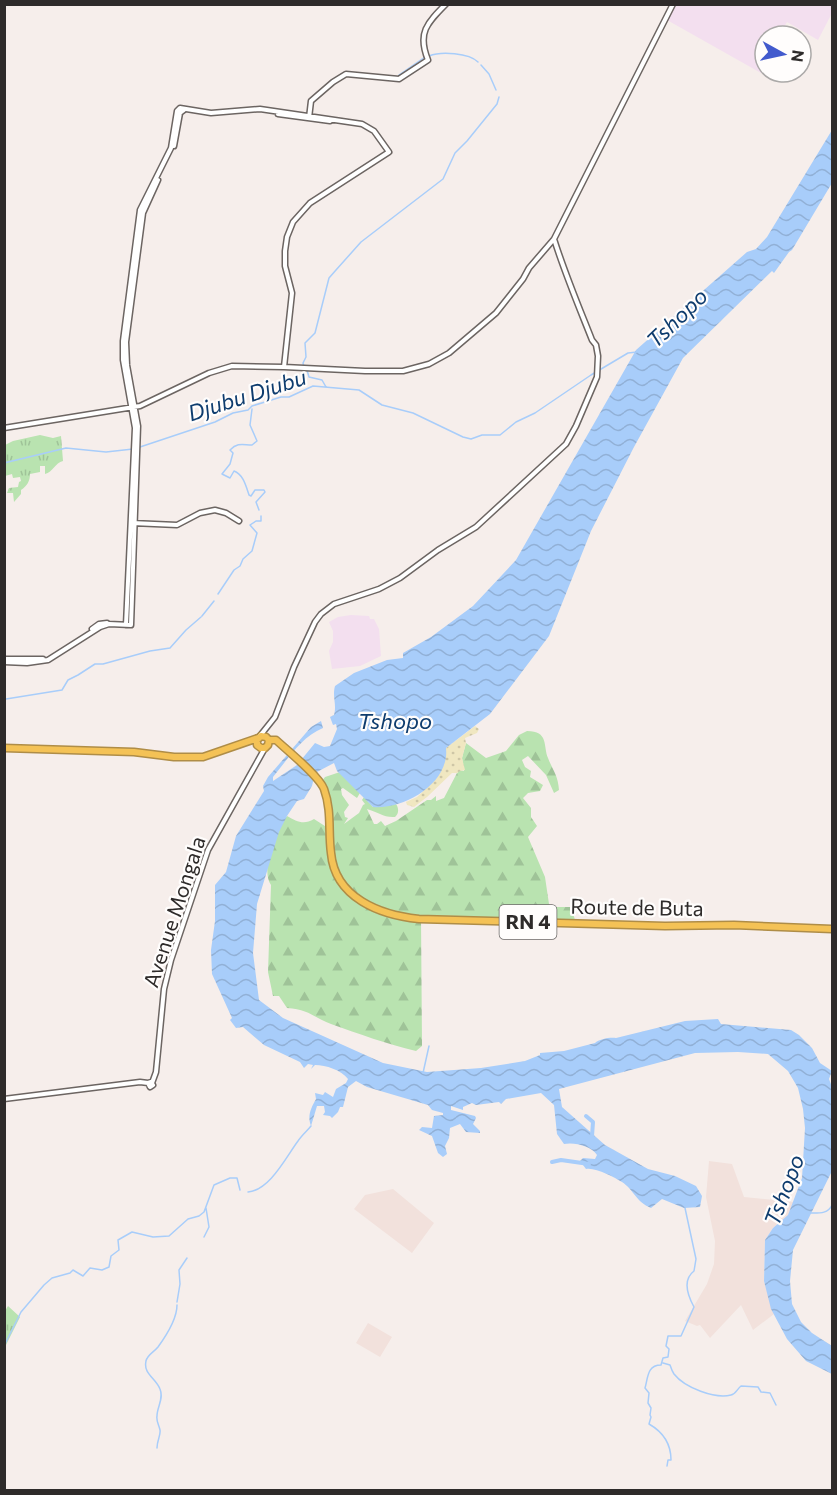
<svg xmlns="http://www.w3.org/2000/svg" width="837" height="1495" viewBox="0 0 837 1495" font-family="Commissioner,sans-serif">
<style>
.industrial{fill:#f3dfef}
.built{fill:#f2e1dc}
.grass{fill:url(#grass-tufts)}
.forest{fill:url(#forest-firs)}
.sand{fill:url(#sand-dots)}
.water{fill:url(#water-waves)}
.lines{fill:none;stroke-linecap:round;stroke-linejoin:round}
.stream{stroke:#a8cdfa;stroke-width:1.5}
.river{stroke:#a8cdfa;stroke-width:4}
.minor-casing{stroke:#6c6562;stroke-width:7}
.highway-casing{stroke:#af8d47;stroke-width:9}
.minor{stroke:#fff;stroke-width:4}
.highway{stroke:#f4c256;stroke-width:6}
.labels{text-anchor:middle;stroke-width:4.5;stroke-linejoin:round;paint-order:stroke}
.shield{fill:#fffdfc;stroke:#6d6a69;stroke-width:1.5}
.shield-label{font-size:20px;font-weight:bold;fill:#2e2b2a}
.street-label{font-size:21px;fill:#2e2b2a;stroke:#fffdfc}
.water-label{font-size:22px;font-style:italic;fill:#0e3c6e;stroke:#fffdfc}
</style>
<defs>
<pattern id="grass-tufts" width="24" height="20" patternUnits="userSpaceOnUse" patternTransform="scale(1.5)"><rect width="24" height="20" fill="#b9e3b0"/><path d="M3 7l-1-3M5 7V3M7 7l1-3M15 17l-1-3M17 17v-4M19 17l1-3" fill="none" stroke="#9fc398"/></pattern>
<pattern id="forest-firs" width="22" height="20" patternUnits="userSpaceOnUse" patternTransform="scale(1.5)"><rect width="22" height="20" fill="#b9e3b0"/><path d="M5 1l3.5 6h-7zM16 11l3.5 6h-7z" fill="#9fc398"/></pattern>
<pattern id="sand-dots" width="8" height="8" patternUnits="userSpaceOnUse" patternTransform="scale(1.5)"><rect width="8" height="8" fill="#f0e7c1"/><path d="M2 2h.1M6 6h.1" fill="none" stroke="#cec6a6" stroke-width="1.8" stroke-linecap="round"/></pattern>
<pattern id="water-waves" width="16" height="10" patternUnits="userSpaceOnUse" patternTransform="scale(1.5)"><rect width="16" height="10" fill="#a8cdfa"/><path d="M0 5q4-4 8 0t8 0" fill="none" stroke="#91b0d6"/></pattern>
</defs>
<rect width="100%" height="100%" fill="#f6eeeb"/>
<path class="industrial" d="M675 5H832V13L818 40 787 22 779 36H765V65L761 73 667 20Z
M351 615 369 616 370 619H374L379 629 381 656 360 666 332 669 329 651 333 642V631L329 622 338 617Z"/>
<path class="built" d="M709 1161 732 1164 744 1197 794 1202 788 1216 773 1228 765 1240 764 1281 774 1314 753 1330 741 1305 710 1338 700 1325 697 1326 685 1321 707 1284 714 1264 715 1241 706 1197Z
M393 1189 434 1223 412 1253 354 1209 365 1195Z
M368 1323 392 1337 380 1357 356 1343Z"/>
<path class="grass" d="M40 435 53 438 61 436 63 461C55 463 53 472 45 474V466H40V472L30 474C30 481 27 486 21 490V494L14 502 13 493H7L9 488 18 487 19 482 21 481 20 477 13 478 12 474 5 476V445L13 441Z
M8 1306 20 1317 5 1347V1311Z"/>
<path class="forest" d="M527 731C549 731 543 746 548 758 553 771 558 775 559 790L554 793 546 775 528 756 522 760 525 767 531 771 530 777 543 785 540 791 528 793 523 798 531 808V817L537 826 528 837 545 877 549 904 552 907H571L575 920 421 918 422 1046 416 1051C387 1044 359 1034 331 1024 313 1017 308 1009 287 1008L279 996H273L268 972 271 885C260 869 276 830 287 816 297 822 304 825 314 819L328 828 332 823C331 808 332 793 322 781L325 777 340 772 360 793 357 798 343 788 341 789 342 795 349 805 344 812 345 817 348 818 344 824 359 813 363 805 365 804 362 800 364 797 373 807 396 804C399 808 399 814 395 817 384 818 378 812 367 809L374 824H377L381 821 385 826 396 821 427 800H431L436 796V801L444 798 457 773 460 770 464 771 462 758 466 743 486 758 506 751 519 735Z"/>
<path class="sand" d="M475 726 479 729 477 733 465 738 466 743 462 758 465 770 460 771 457 773H452L427 797 414 807 407 805 406 802 417 797 433 782 440 772 446 748Z"/>
<path class="water" d="M832 130V183L792 250 789 252 774 273 772 271 683 358 634 447 591 531 549 636 490 714 446 748C450 783 404 810 373 807L337 771 334 763 315 773 312 786 304 799 297 801 287 816 279 832 257 904 253 953 259 1000 283 1018 383 1063 427 1072 481 1068 525 1061 540 1055V1053L564 1051 595 1043C599 1039 610 1037 616 1038L685 1021 718 1019 721 1024 791 1030 799 1035 812 1048 820 1063 832 1071 829 1079 832 1087 831 1173 793 1250 790 1281 792 1304 801 1322 812 1333 832 1346V1374L806 1361 787 1339 771 1309 764 1281 765 1240 773 1228 788 1215 802 1178 805 1128 803 1109 798 1088 788 1071 768 1054 738 1052 695 1053 559 1089 562 1107 605 1145 648 1169 675 1176 696 1186 702 1196 700 1207 684 1208 662 1199 651 1208C636 1202 634 1190 622 1182 614 1177 595 1167 586 1169L580 1161 583 1158 595 1159 597 1155C591 1146 575 1142 564 1144L557 1134 554 1105 541 1093 506 1099 501 1104 499 1102 476 1105 472 1103 463 1107V1110L451 1106V1110L475 1116 476 1118 473 1124 480 1131V1133L466 1132 460 1124 450 1128 449 1138 445 1146 447 1154 443 1157 438 1153 432 1136 419 1130 422 1127 432 1128 434 1116 443 1115V1113L432 1110 428 1105 367 1087 356 1081 348 1087 343 1107H340L338 1112 332 1118 330 1116 323 1115 325 1112 324 1106H317L311 1126C307 1116 311 1108 316 1099L315 1093 323 1095 325 1092 333 1097 336 1089 346 1083 348 1079C341 1070 326 1065 315 1065L311 1069 313 1065 308 1064 304 1068 300 1062 264 1045 243 1027 236 1028 230 1020 232 1018 212 974 211 950 215 921V885L226 872 236 836 264 791 263 786 268 777 311 727 321 721 323 728C301 737 288 759 273 777V781L297 765 315 743 324 747 330 746 337 729 336 724 333 725 330 717 334 715C337 704 332 697 335 686L354 673 387 660 403 658V653L431 637 473 606 516 560 636 350 747 252 756 249 767 237Z"/>
<g class="lines">
<path class="stream" d="M429 56C441 51 469 53 478 62
M481 65 489 74 496 90
M399 75 425 57
M304 367 303 363 306 357 305 343 315 333 329 278 336 270 361 242 443 179 455 153 467 141 497 104 499 97
M307 370 309 377 322 380 326 387
M252 409 250 425 257 441 252 445C243 445 238 442 230 450L233 453 230 464 222 474 230 478 234 471C243 474 246 486 249 495L251 496 255 490H264L265 492 256 502 259 510
M140 447 215 422 233 413 248 410 252 406 281 397H289L313 386 359 390 382 405 413 413 463 437 471 439 482 435H500L516 422 535 413 591 375 628 353 637 352
M4 463 66 448 106 452 133 449
M218 594 234 570 240 566 243 559 252 551 257 533 250 525 256 521H261V516
M202 616 214 601
M6 699 62 690 68 680 78 675 95 664H103L150 651 170 648 186 630 201 617
M423 1073 429 1046
M248 1192C270 1190 286 1157 298 1141 302 1135 307 1131 311 1126
M810 1213C819 1213 828 1214 832 1205
M204 1237 209 1227 206 1208
M177 1302 180 1284 179 1270 187 1258
M4 1346 21 1312 44 1285 52 1278 70 1273 73 1270 83 1276 90 1268 102 1270 109 1267 111 1256 119 1250 118 1240 132 1232 153 1237 169 1236 188 1219 199 1216 204 1212 214 1185 230 1178H237L240 1190
M663 1363 670 1365C671 1368 672 1371 674 1374 685 1388 715 1399 731 1395 736 1394 737 1389 741 1386L758 1387 761 1392 770 1393 776 1405
M157 1448C157 1440 161 1435 160 1430 159 1425 156 1421 157 1416 157 1407 164 1399 160 1389 156 1378 143 1374 146 1361 147 1355 154 1352 158 1347 166 1336 177 1319 177 1305
M667 1466 668 1460H671C671 1443 663 1432 649 1424L651 1417 650 1415 651 1408 648 1403 649 1393 645 1388C648 1378 647 1365 661 1365L663 1358 668 1357 669 1349 666 1346 668 1336H681L694 1307C688 1296 682 1280 694 1271L696 1259 685 1208"/>
<path class="river" d="M586 1116 593 1122 592 1136
M552 1162 561 1160 589 1164"/>
<defs>
<path id="minor" d="M278 114 330 121
M309 118 311 101 333 82 346 74 399 79 428 60C417 33 427 23 446 4
M174 146 180 113 184 110
M4 428 140 406 209 373 232 366 284 367 365 371H403L429 364 449 353 496 313 523 279 529 268 554 239 673 4
M132 523 177 525 200 513 215 510 226 513 239 521
M126 625 135 428 123 360V341L140 210 171 148 177 111 180 108 211 113 260 109 362 124 374 131 389 152 310 203 293 222 287 237 285 251V266L292 293 284 367
M92 629 99 624 107 623
M4 659H43
M4 662 27 663 48 660 100 627 109 624 131 625 138 426 127 365 126 342 143 213 158 180
M259 737 275 717 294 667 315 622 321 614 334 604 379 589 400 578 438 550 476 527 566 444 576 426 597 377 598 356 596 345 592 340C579 307 565 274 554 239
M151 1082 153 1085 150 1087 148 1083Z
M152 1083 156 1072 164 989 171 960 208 850 265 748
M4 1099 140 1082 148 1083"/>
<path id="highway" d="M269 740 268 745 265 748H261L257 745V740L261 736 266 737 269 740H276C288 751 319 776 324 789 332 811 328 831 331 853 335 898 380 915 419 919L665 926 734 925 832 929
M4 748 134 752 174 757H203L258 738"/>
</defs>
<use href="#minor" class="minor-casing"/>
<use href="#highway" class="highway-casing"/>
<use href="#minor" class="minor"/>
<use href="#highway" class="highway"/>
</g>
<g class="labels">
<rect class="shield" x="499.5" y="905" width="57" height="34" rx="4.5"/>
<g class="shield-label">
<text x="528" y="929">RN 4</text>
</g>
<g class="street-label">
<text transform="translate(637 908) rotate(1)" y="7">Route de Buta</text>
<text transform="translate(175 912) rotate(-72)" y="7">Avenue Mongala</text>
</g>
<g class="water-label">
<text transform="translate(677 318) rotate(-44)" y="8">Tshopo</text>
<text transform="translate(247 395) rotate(-18)" y="8">Djubu Djubu</text>
<text x="395" y="729">Tshopo</text>
<text transform="translate(784 1190) rotate(-69)" y="8">Tshopo</text>
</g>
</g>
<rect width="837" height="1495" fill="none" stroke="#2e2b2a" stroke-width="12"/>
<g transform="translate(783 54) rotate(98)"><circle r="28" fill="#fffdfc" stroke="#aba9a8" stroke-width="1.5"/>
<path d="M0-4.5L10 22L0 15L-10 22Z" fill="#425acd"/>
<text y="-9" font-size="16" font-weight="bold" text-anchor="middle" fill="#2e2b2a">N</text>
</g>
</svg>
